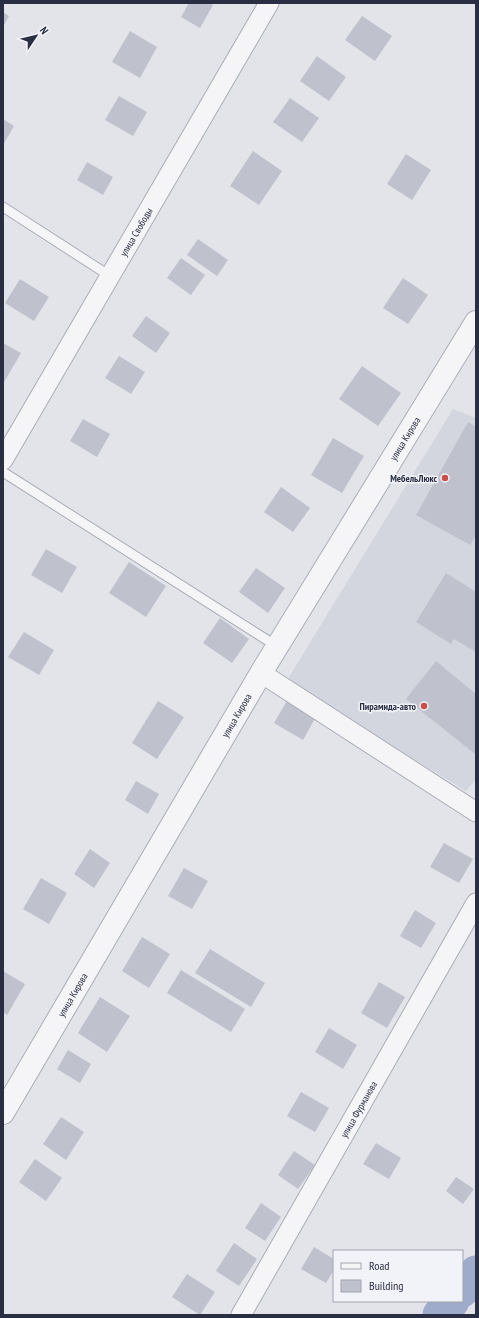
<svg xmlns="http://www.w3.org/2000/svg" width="479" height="1318" viewBox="0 0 479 1318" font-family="'PT Sans Narrow',sans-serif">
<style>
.built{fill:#d4d6df}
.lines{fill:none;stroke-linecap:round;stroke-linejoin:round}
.river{stroke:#9eabca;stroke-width:35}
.building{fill:#bfc2cd}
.service-casing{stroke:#abadb8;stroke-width:11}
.minor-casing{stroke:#abadb8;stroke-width:21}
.tertiary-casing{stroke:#abadb8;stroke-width:24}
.service{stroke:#f5f5f8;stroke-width:9}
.minor{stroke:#f5f5f8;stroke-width:19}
.tertiary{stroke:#f5f5f8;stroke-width:22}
.poi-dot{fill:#cd4e49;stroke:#f2f3f8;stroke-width:1.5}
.labels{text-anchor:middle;stroke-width:3;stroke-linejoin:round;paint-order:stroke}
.street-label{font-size:10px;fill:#2a2e42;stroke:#f2f3f8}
.poi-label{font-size:10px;font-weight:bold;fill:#2a2e42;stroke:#f2f3f8;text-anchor:end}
</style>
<rect width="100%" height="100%" fill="#e2e4ea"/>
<path class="built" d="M453 409 476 418V779L466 791 292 685 289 677Z"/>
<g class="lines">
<path class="river" d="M462 1290 476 1273
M440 1315 452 1301"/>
</g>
<path class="building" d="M189 3H210L213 5 200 28 181 17Z
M3 12 9 16 3 27Z
M362 16 392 36 375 61 345 40Z
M130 31 157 47 140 78 112 62Z
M317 56 346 77 329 101 300 81Z
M119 96 147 112 133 136 105 120Z
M290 98 319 118 302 142 273 122Z
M3 119 14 126 3 145Z
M253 151 282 171 259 205 230 186Z
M406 154 431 170 412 200 387 184Z
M87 162 113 177 103 195 77 180Z
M198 239 228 260 217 276 187 255Z
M181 258 205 275 191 295 167 278Z
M403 278 428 295 408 324 383 308Z
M20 279 49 297 34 321 5 303Z
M146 316 170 333 156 353 132 336Z
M3 343 21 353 3 384Z
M119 356 145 372 131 394 105 378Z
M362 366 401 393 378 426 339 399Z
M83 419 110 434 97 457 70 441Z
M468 422 476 427V535L470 545 416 515Z
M333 438 364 456 342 493 311 475Z
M281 487 310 508 293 532 264 512Z
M46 549 77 567 62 593 31 575Z
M129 562 166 586 146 617 109 593Z
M256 568 285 588 268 613 239 592Z
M446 573 476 592V652L454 639 451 644 416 622Z
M220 618 249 639 232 663 203 643Z
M24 632 54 650 39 675 8 657Z
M436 661 476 694V752L475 754 406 699Z
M288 699 317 715 303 740 274 723Z
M158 701 184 717 157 759 132 743Z
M136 781 159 794 148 814 125 800Z
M444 843 473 859 459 883 430 867Z
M90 849 110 863 94 888 74 874Z
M184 868 208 881 192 909 168 896Z
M41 878 67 893 49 924 23 909Z
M415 910 436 923 421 948 400 936Z
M142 937 170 954 149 988 122 971Z
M210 949 265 983 251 1007 195 973Z
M181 970 245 1009 231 1032 167 993Z
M3 971 25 984 7 1015 3 1012Z
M379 982 405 997 387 1028 361 1013Z
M100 997 130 1016 107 1052 78 1033Z
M329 1028 357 1045 343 1069 315 1052Z
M68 1050 91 1064 80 1083 57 1069Z
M301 1092 329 1108 315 1132 287 1116Z
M61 1117 84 1132 66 1160 43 1144Z
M376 1143 401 1158 389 1179 363 1164Z
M294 1151 315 1165 298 1189 278 1175Z
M35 1159 62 1178 46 1201 19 1182Z
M456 1177 474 1189 463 1204 446 1191Z
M261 1203 281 1217 265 1241 245 1228Z
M234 1243 257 1259 239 1286 216 1271Z
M314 1247 334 1259V1270L326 1283 301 1269Z
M187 1274 215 1292 200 1315 172 1297Z"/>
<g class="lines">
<defs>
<path id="service" d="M3 207 110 276
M3 472 278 647"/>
<g id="minor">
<path id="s1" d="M3 460 269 3"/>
<path d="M261 673 476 812"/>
<path id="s2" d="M241 1315 476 903"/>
</g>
<g id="tertiary">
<path id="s3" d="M3 1113 261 673 476 322"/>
</g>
</defs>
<use href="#service" class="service-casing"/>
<use href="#minor" class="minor-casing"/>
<use href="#tertiary" class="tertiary-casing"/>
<use href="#service" class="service"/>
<use href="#minor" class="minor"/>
<use href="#tertiary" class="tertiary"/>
</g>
<g class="poi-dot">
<circle cx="445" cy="478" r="4"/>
<circle cx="424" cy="706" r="4"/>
</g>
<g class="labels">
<g class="street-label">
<text dy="4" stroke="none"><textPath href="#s1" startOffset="264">улица Свободы</textPath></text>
<text dy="4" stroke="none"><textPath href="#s3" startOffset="785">улица Кирова</textPath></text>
<text dy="4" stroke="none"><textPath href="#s3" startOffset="461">улица Кирова</textPath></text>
<text dy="4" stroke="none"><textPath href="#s3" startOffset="137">улица Кирова</textPath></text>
<text dy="4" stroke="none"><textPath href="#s2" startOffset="237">улица Фурманова</textPath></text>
</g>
<g class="poi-label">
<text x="437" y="482">МебельЛюкс</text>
<text x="416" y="710">Пирамида-авто</text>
</g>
</g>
<rect width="479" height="1318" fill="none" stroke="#2a2e42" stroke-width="8"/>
<rect x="333" y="1250" width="130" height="52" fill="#f2f3f8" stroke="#a2a4af"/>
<rect x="341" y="1263" width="20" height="6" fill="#f5f5f8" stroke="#a2a4af"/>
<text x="369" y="1270" font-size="12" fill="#2a2e42">Road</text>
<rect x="341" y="1280" width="20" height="12" fill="#bfc2cd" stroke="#a2a4af"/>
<text x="369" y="1290" font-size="12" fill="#2a2e42">Building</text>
<g transform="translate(36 36) rotate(55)" stroke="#f2f3f8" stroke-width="3" paint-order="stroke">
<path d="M0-3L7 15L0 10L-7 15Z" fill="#2a2e42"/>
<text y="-6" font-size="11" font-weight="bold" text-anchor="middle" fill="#2a2e42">N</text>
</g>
</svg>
